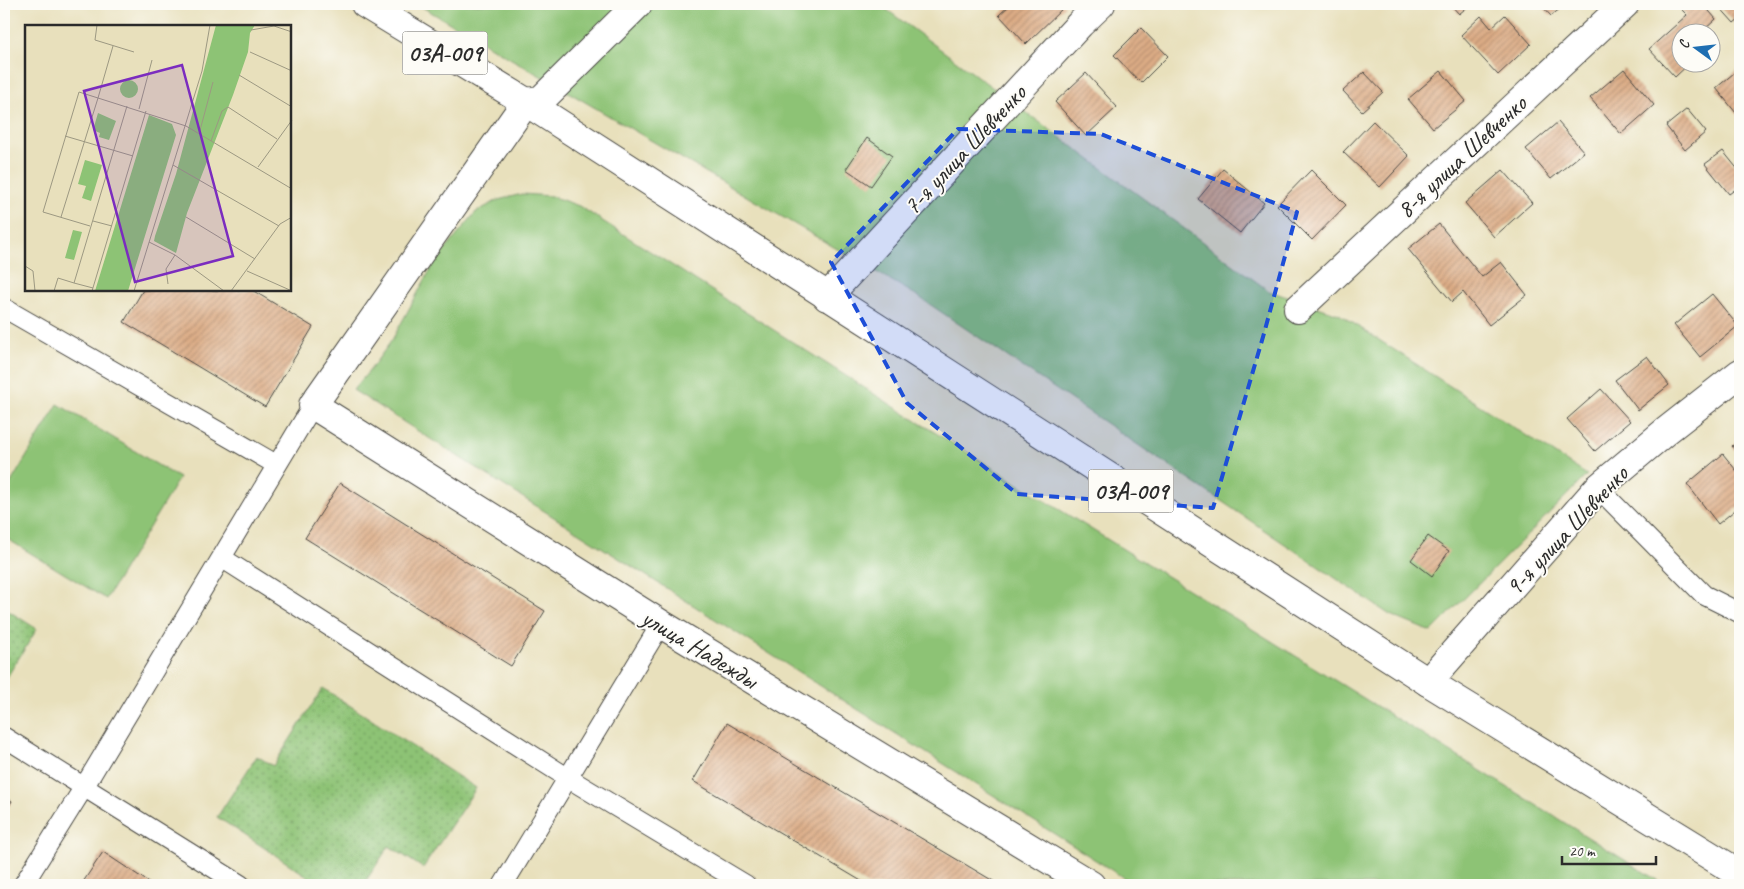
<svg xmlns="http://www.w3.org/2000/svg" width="1744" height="889" viewBox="0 0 1744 889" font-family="Caveat,sans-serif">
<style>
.green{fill:#8dc375;stroke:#5c7750}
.park{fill:url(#park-dots);stroke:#5c7750}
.building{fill:url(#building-hatch)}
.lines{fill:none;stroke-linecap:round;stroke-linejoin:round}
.lane-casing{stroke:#474641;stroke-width:21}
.street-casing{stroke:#474641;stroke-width:30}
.primary-casing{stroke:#474641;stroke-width:30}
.lane{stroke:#fff;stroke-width:19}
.street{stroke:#fff;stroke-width:28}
.primary{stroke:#fff;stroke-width:28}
.marked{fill:#1d4ed8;fill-opacity:0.2;stroke:#1d4ed8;stroke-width:4;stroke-dasharray:10 6;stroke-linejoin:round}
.labels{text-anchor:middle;stroke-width:4;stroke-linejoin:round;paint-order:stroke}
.shield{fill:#fdfcf7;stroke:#6a6a68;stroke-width:1}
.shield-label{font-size:24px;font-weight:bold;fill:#2b2b2b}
.street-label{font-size:25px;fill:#2b2b2b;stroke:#fdfcf7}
.inset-road{fill:none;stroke:#9c9882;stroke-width:1}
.view{fill:#7b2cbf;fill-opacity:0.15;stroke:#7b2cbf;stroke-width:2.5}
.inset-edge{fill:none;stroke:#2b2b2b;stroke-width:2.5}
</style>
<defs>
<pattern id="park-dots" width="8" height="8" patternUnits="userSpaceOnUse" patternTransform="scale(1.25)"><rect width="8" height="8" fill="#8dc375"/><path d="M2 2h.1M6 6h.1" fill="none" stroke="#739f60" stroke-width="1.8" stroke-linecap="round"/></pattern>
<pattern id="building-hatch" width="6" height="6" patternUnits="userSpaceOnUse" patternTransform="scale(1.25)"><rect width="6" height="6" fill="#dcac85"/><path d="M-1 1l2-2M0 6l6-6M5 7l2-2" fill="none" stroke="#b38c6d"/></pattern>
</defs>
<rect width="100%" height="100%" fill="#fdfcf7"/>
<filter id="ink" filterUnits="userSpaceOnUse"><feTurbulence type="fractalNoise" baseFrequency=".02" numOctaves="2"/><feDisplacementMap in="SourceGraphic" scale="10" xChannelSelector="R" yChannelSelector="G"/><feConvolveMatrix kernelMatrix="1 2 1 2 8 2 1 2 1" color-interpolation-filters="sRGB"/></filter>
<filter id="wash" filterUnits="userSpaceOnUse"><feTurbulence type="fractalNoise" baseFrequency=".0096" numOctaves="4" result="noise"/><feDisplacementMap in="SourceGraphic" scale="20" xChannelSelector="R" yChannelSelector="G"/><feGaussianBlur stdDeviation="1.12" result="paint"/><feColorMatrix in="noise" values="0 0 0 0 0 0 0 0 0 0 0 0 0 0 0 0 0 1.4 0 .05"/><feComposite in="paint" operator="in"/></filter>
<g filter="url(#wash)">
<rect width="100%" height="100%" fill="#e8e0bc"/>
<path class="green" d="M417 4H879L1269 291 1339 314 1587 475 1431 632 1390 615 916 295Z
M522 194 551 196 579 206 915 420 1665 885H1135L353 390 370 370 392 340 433 265 476 212 498 200Z
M58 404 179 478 106 599 4 537V494Z"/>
<path class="park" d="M4 608 37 629 4 682Z
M323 688 476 788 423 868 389 846 363 885H321L217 817 257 756 273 766Z"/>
<g id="blocks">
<path class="building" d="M1011 4H1063L1065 6 1026 44 999 15Z
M1450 4H1471L1459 14Z
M1540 4H1566L1551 16Z
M1679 4H1703L1716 19 1702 32H1682V62H1691L1675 77 1649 49 1687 15 1677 5Z
M1717 4H1740V18L1734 23Z
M1505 15 1531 44 1498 75 1461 35 1481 16 1491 28Z
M1141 28 1168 56 1141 83 1114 55Z
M1740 68V118L1716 88Z
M1624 69 1654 105 1621 134 1590 98Z
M1441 71 1466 101 1433 128 1408 99Z
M1364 72 1383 92 1362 111 1343 91Z
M1086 73 1117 107 1086 136 1055 102Z
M1687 109 1706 132 1685 150 1666 126Z
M1373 121 1409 156 1380 187 1343 152Z
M1558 122 1584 152 1551 179 1526 149Z
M867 138 892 156 871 186 846 169Z
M1723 151 1740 172V186L1729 194 1705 164Z
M1223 169 1264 203 1240 233 1198 199Z
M1311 170 1346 205 1312 240 1277 205Z
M1503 170 1532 203 1494 237 1465 203Z
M1439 224 1482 277 1501 262 1527 295 1489 325 1463 292 1452 302 1408 249Z
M143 290H252L313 327 265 407 124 322Z
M1712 294 1738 326 1700 357 1674 325Z
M1647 356 1669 385 1638 410 1615 380Z
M1601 389 1630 421 1595 451 1567 419Z
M1740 439V456L1732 446Z
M1723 454 1740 475V506L1718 524 1687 484Z
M340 483 545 611 511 666 305 538Z
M1428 536 1449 551 1432 576 1411 560Z
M727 723 1000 885H868L693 781Z
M4 796 12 801 4 814Z
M103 852 153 885H81Z"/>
</g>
</g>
<g filter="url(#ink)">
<use href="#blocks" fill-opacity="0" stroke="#474641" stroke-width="1"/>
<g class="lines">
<defs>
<path id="lane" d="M4 308 277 465
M1598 488 1704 595 1740 613
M222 558 568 778 746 885
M4 737 84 787 23 885
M241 885 84 787 313 405
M503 885 661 624"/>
<path id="street" d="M638 4 541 100 526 102 313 405 661 624 1091 885
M827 297 1080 24 1101 4
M1298 309 1625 4
M1428 682 1598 488 1666 431 1740 373"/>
<path id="primary" d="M365 4 526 102 1428 682 1740 874"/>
</defs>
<use href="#lane" class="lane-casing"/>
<use href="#street" class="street-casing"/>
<use href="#primary" class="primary-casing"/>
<use href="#lane" class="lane"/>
<use href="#street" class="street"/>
<use href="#primary" class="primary"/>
</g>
</g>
<path class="marked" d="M958 129 1101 134 1297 212 1263 337 1213 508 1017 494 907 403 831 262Z"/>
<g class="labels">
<g class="shield">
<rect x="402.5" y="31.5" width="85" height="43" rx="4"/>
<rect x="1088.5" y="469.5" width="85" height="43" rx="4"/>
</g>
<g class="shield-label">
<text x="445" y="61">03А-009</text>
<text x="1131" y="499">03А-009</text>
</g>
<g class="street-label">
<text transform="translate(964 149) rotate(-47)" y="9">7-я улица Шевченко</text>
<text transform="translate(1461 156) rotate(-43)" y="9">8-я улица Шевченко</text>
<text transform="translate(1566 530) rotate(-47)" y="9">9-я улица Шевченко</text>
<text transform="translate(700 648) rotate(31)" y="9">улица Надежды</text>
</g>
</g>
<g transform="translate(25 25)">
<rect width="266" height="266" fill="#e8e0bc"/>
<path d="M191 0H230L225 8 223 27 208 70 162 188 151 228 129 216 130 211 151 149ZM95 64a9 9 0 1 1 18 0a9 9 0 1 1-18 0ZM124 90 147 99 151 110 103 266H70Z" fill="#8dc375"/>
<path d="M73 88 91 96 84 115 74 112 75 108 68 105ZM60 135 77 140 66 176 57 173 61 161 53 159ZM48 205 57 207 49 235 40 233Z" fill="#8dc375"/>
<path class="inset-road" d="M72 0 70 15 109 27M249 1 267 7M226 5 249 1M225 27 267 46M214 50 267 82M114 84 127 35M174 109 188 57M40 111 108 131M186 116 197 86 203 82 252 114M148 140 254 201M233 142 267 95M36 192 73 73 161 101 267 164M161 192 230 234M68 196 87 201M65 201 18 187 54 67 73 73 88 21M124 217 150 230 199 266M0 241 8 246 10 266M222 246 267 266M143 259 141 244 150 230M68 263 49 258 102 81M29 266 33 253 49 258M67 266 121 86M109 266 177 46 185 0M206 266 255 199 267 192"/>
<path class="view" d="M157 40 208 231 110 257 59 66Z"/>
<rect width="266" height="266" class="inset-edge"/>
</g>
<rect width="1744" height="889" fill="none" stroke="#fdfcf7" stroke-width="20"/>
<g transform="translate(1696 48) rotate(285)"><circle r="24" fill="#fdfcf7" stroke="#a9a8a5"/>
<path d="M0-4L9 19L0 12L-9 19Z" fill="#1f6fb2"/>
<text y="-8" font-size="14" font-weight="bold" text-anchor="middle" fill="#2b2b2b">С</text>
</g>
<path d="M1562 856v8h94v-8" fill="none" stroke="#2b2b2b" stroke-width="2.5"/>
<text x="1569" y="856" font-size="15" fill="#2b2b2b" stroke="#fdfcf7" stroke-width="4" paint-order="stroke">20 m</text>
</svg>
